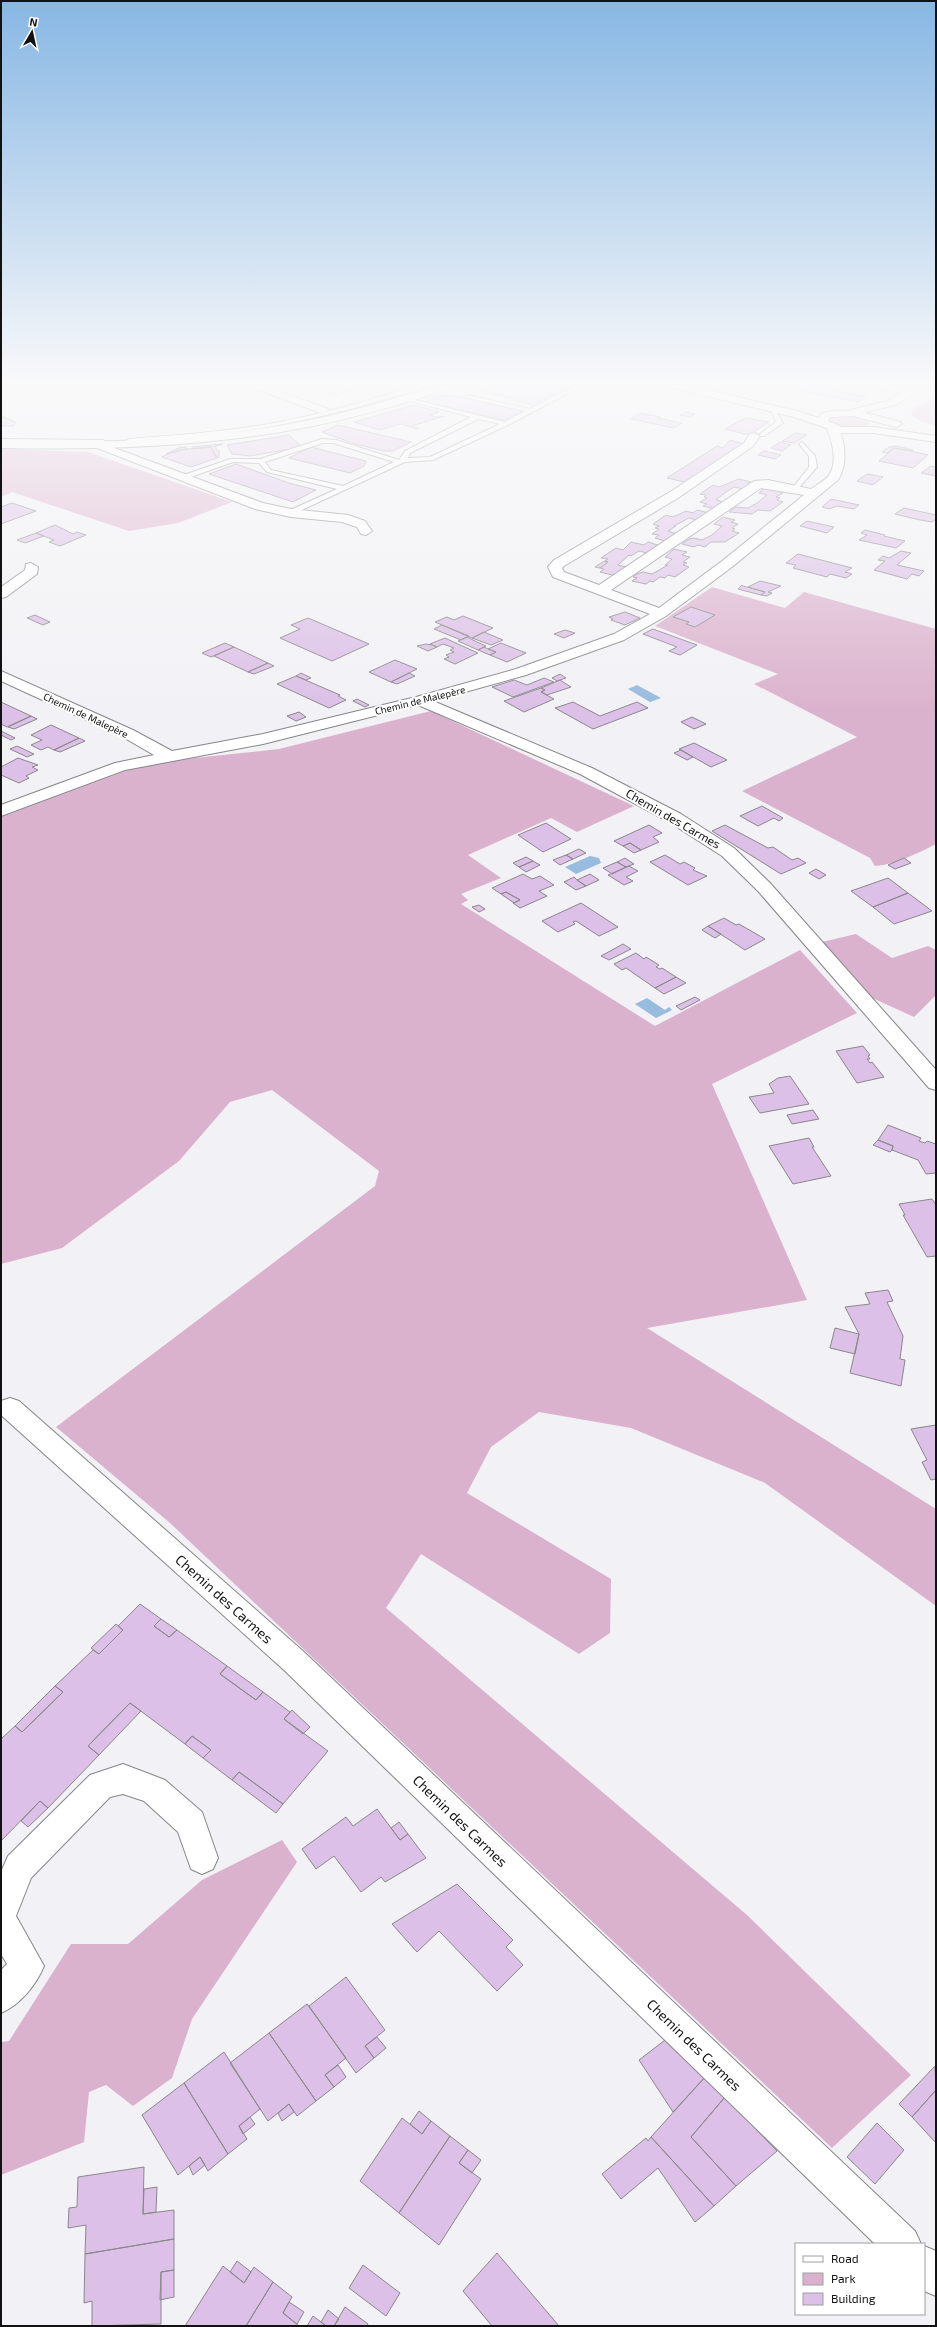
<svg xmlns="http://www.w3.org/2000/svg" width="937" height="2327" viewBox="0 0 937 2327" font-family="'Exo 2',sans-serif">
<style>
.green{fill:#dbb2cd}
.water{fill:#97bcde}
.building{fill:#dcc0e7;stroke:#8a888b}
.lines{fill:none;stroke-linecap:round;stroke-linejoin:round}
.lane-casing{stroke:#868689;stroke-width:2}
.street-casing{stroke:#868689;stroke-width:2}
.secondary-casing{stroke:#868689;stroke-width:2}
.primary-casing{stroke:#868689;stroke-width:2}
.lane{fill:#fff;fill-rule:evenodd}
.street{fill:#fff;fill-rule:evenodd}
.secondary{fill:#fff;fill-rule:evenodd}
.primary{fill:#fff;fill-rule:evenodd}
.labels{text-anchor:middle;stroke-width:4;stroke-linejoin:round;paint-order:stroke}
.far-street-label{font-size:10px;fill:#121213;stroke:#fff}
.street-label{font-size:12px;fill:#121213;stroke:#fff}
.near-street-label{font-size:14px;fill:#121213;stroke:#fff}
</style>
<rect width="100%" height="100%" fill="#f2f1f5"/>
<path class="green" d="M936 396V426L918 420 911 415 912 410Z
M846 414 868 420 870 424C858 434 840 426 828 421L830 417Z
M1 449 88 452 232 502 178 523 129 531 12 492 1 497Z
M712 587 785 608 804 592 936 629V844C916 854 897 864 875 866L870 858 742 791 857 737 754 684 778 674 655 626Z
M431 711 634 806 577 832 551 818 468 855 501 878 461 894 468 900 461 904 655 1026 800 950 857 1013 712 1084 807 1300 647 1328 936 1509V1606L765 1483 631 1428 539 1412 491 1447 467 1493 611 1579 610 1633 579 1654 421 1554 386 1608 747 1915 911 2075 832 2148 170 1523 56 1427 375 1186 379 1171 272 1090 230 1102 179 1161 62 1248 1 1264V817L147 763 279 749Z
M856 934 892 958 928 946 936 950V995L914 1017 855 990 822 942Z
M282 1840 297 1862 192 2019 172 2078 133 2106 106 2085 89 2092 84 2142 1 2175V2042L9 2041 71 1944H128L202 1880Z"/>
<path class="water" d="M637 685 661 698 650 702 628 689Z
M590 856 599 858 601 863 576 874 565 867Z
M647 998 665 1010 669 1007 672 1010 656 1018 635 1004Z"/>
<path class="building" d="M274 384H312L298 390 273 385Z
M490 384 510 387 518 384H574L532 405 472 387Z
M726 384H765L752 391 724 385Z
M808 384 824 388 828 385 824 384H847L836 391 866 397 857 402 799 390Z
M439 395 458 396 522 411 504 420 425 402Z
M414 405 439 412 430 415 436 417 444 416 412 426 419 429H416L401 424 379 430 354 422Z
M685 412 695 414 690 417 680 415Z
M641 413 660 417 658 418 682 423 674 428 631 419Z
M1 416 16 422 14 426H1Z
M745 418 769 422 749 435 725 429Z
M338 425 411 442 393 451H384L355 444 322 432Z
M795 433 807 435 794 443 782 441Z
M289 435 302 447 250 456 232 454 227 445Z
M730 440 744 444 685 482 667 478 717 446 723 448Z
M780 442 791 445 782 451 771 448Z
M223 444 214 447 219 451V457L216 458 211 447 192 449V447Z
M896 446 913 450 911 451 894 448 887 453 882 452 889 447Z
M186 447 187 449 166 454 178 448Z
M211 447 217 458 191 467 162 457 178 450Z
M311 447 346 456 366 461 364 466 350 473 289 458Z
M894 448 911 451 928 455 913 468 879 461Z
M764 451 781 455 775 459 758 455Z
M236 464 289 483 316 490 293 502 209 474Z
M931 466 936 467V476L921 473Z
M867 474 883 477 873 485 857 481Z
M739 479 751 482 747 484 751 485 743 489 734 487 726 492 716 500 724 502 715 509 703 506 707 504 700 502 707 498 704 497 706 495 700 494 713 485 719 487Z
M764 488 783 490 780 492 783 493 776 497 780 498 777 500 783 502 770 511 758 510 752 514 729 512 736 507 748 508 757 503 767 495 759 493Z
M831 499 859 505 854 509 837 506 829 509 822 507Z
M12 503 36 511 1 524V507Z
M904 508 936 515V519L932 522 920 520 895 514Z
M697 510 709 513 697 520 689 518 674 526H676L668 531 677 534 668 542 655 538 659 535 652 534 659 529 655 528 659 526 653 524 666 515 673 517 686 511 693 513Z
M723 517 735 520 731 522 738 524 732 528 735 529 732 531 739 533 725 542H711L705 547 698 545 694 547 682 544 689 539 694 538 702 540 712 535 722 526 714 524Z
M807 521 834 527 827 533 800 526Z
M55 525 73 534 77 532 86 535 60 546 49 542 54 540 36 533Z
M865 530 885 535 884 536 905 541 896 548 859 540 867 535 861 533Z
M36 533 44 536 25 543 17 540Z
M631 542 644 545 648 542 661 546 647 553 639 551 631 556 629 555 618 565 626 567 620 573 612 575 600 572 604 569 600 568 608 562 605 561 608 559 601 558 616 548 623 550Z
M674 549 687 552 682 555 690 557 683 562 687 563 683 565 689 567 675 577 668 575 665 578 660 577 653 582 650 581 646 584 632 581 637 578 633 577 637 574 643 572 652 574 668 565H665L672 559 665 557Z
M901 551 911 553 897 565 924 571 919 576 912 574 907 579 874 570 885 561 878 560 883 556 889 558Z
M798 554 852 568 845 572 852 574 846 578 830 574 827 577 793 568 796 565 786 563Z
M604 561 608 562 600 568 595 567Z
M760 581 781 586 768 592 772 593 767 596 761 595 765 592 748 587Z
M742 585 743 586 765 592 761 595 738 589Z
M691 607 715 615 695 627 686 624 689 622 673 617Z
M625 612 640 618 625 625 611 620 613 619 609 617Z
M35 615 50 622 43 625 27 618Z
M463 616 493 628 472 638 435 622 447 617 454 620Z
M308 618 369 644 332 661 280 638 300 629 291 625Z
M442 625 469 636 461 640 434 629Z
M653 629 697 645 680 655 669 651 677 647 643 634Z
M565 630 575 633 564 638 554 634Z
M484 632 503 640 491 645 472 638Z
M467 637 477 642 486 646 478 650 458 641Z
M445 638 460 645 478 653 455 664 444 659 449 657 446 655 454 652 450 650 454 648 443 644 437 647 430 644Z
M225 643 234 647 211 657 202 653Z
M501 643 526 653 507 662 490 655 496 652 488 649Z
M426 644 432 645 437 647 428 651 417 646Z
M234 647 268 663 248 672 214 656Z
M484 647 488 649 496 652 490 655 478 650Z
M395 660 417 669 391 682 369 672Z
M268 663 274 666 254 674 248 672Z
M301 673 311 678 306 680 296 676Z
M409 673 415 676 397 684 391 682Z
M560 674 566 678 557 681 552 678Z
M296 676 340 695 338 696 346 700 329 708 277 684Z
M544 678 554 682 513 697 492 687 514 680 527 685Z
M560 680 571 687 547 695 541 692 545 690 541 688Z
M541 688 545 690 541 692 554 699 524 712 504 701Z
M357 699 369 705 365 707 353 701Z
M1 702 31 716 7 727 1 724Z
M573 702 600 716 637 702 648 708 593 729 555 708Z
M299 712 306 717 296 721 287 716Z
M31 716 37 719 14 729 8 727Z
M692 717 706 724 694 729 681 722Z
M51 725 79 738 54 750 48 747 41 750 31 745 42 740 31 735Z
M1 731 15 738 11 740 1 735Z
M79 738 85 741 60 752 54 750Z
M694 743 727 760 711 767 679 749Z
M17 746 34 754 27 757 10 749Z
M681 750 693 757 687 760 674 753Z
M18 758 38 765 32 767 38 770 26 776 29 778 19 783 1 775V767Z
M762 806 783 818 779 821 774 818 758 826 740 816Z
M546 823 571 839 543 852 518 835Z
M649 825 662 833 653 837 659 842 641 850 630 843 623 846 614 841Z
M725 825 768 848 773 847 792 860 798 858 806 863 781 874 712 831Z
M630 843 641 850 634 853 623 846Z
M579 849 586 853 573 859 566 855Z
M566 855 573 859 560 865 553 860Z
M665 855 680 864 684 862 695 868 693 870 707 876 688 885 650 862Z
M526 857 533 861 519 867 513 863Z
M625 858 634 864 626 867 617 862Z
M904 858 911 863 895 869 888 865Z
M533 861 540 865 526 872 519 867Z
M617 862 626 867 612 874 603 868Z
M629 866 638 871 626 877 633 881 624 885 608 875Z
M816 869 826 875 819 879 809 873Z
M523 874 532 879 540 876 554 885 539 891 547 896 520 908 513 903 520 900 506 892 501 894 492 888Z
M590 874 599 880 586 886 577 880Z
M574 877 577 880 586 886 576 890 564 882Z
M888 878 908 893 873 907 851 891Z
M506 892 520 900 514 903 501 894Z
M908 893 932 911 894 924 873 907Z
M581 903 618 927 599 936 576 921 573 922 575 924 558 932 542 921Z
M479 905 485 909 479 912 472 907Z
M724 918 736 925 739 924 765 939 745 950 708 926Z
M708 926 721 934 715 938 702 930Z
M623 944 631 949 609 960 601 956Z
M636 953 644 959 646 957 659 965 656 967 660 969 662 968 676 977 655 988 626 968 622 970 614 964Z
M676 977 686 983 664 994 655 988Z
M695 997 700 1000 681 1010 676 1006Z
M863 1046 870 1055 868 1056 870 1059H867L870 1063 872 1062 884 1077 857 1083 836 1051Z
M790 1076 809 1104 760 1113 749 1097 774 1093 769 1084 778 1078Z
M813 1110 819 1119 792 1124 787 1115Z
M888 1125 921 1138 919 1141 925 1143 927 1141 936 1144V1173L926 1174 918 1160 892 1150 893 1146 878 1140Z
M809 1138 814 1147H812L831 1176 793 1184 769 1146Z
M878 1140 893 1146 892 1150 890 1152 873 1145Z
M932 1199 936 1205V1256L927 1257 903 1215H905L899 1204Z
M888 1290 893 1301 887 1302 903 1336 900 1359 905 1360 901 1386 850 1373 859 1334 845 1307 870 1304 865 1293Z
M835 1328 859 1334 855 1354 830 1348Z
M936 1425V1479L931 1480 922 1462 927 1460 911 1429Z
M140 1604 161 1619 154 1626 169 1637 177 1630 227 1666 220 1674 256 1700 263 1692 290 1712 284 1719 328 1751 283 1804 239 1772 232 1780 203 1758 211 1750 192 1736 185 1744 130 1703 88 1746 99 1755 48 1808 40 1801 1 1841V1739L15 1726 22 1732 63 1692 55 1686 93 1650 99 1654 123 1630 118 1626Z
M161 1619 177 1630 169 1637 154 1626Z
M116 1624 123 1630 99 1654 91 1648Z
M227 1666 263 1692 256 1700 220 1674Z
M55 1686 63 1692 22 1732 15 1726Z
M130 1703 141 1711 99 1755 88 1746Z
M292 1710 310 1727 303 1734 284 1719Z
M192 1736 211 1750 203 1758 185 1744Z
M239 1772 283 1804 276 1813 232 1780Z
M40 1801 48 1808 28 1827 21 1821Z
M377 1809 400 1840 408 1834 426 1858 385 1882 381 1877 361 1892 334 1856 316 1869 302 1849 346 1817 353 1826Z
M399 1822 408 1834 400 1840 391 1828Z
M457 1884 513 1940 506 1947 523 1965 497 1991 439 1931 417 1952 392 1924Z
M346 1977 385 2030 365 2046 374 2058 356 2073 309 2006Z
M307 2004 346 2058 325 2075 334 2087 316 2101 269 2033Z
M269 2033 316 2101 297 2116 289 2104 268 2121 230 2063Z
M377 2037 386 2048 374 2058 365 2046Z
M669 2037 706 2076 673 2112 639 2060Z
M224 2052 260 2109 239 2126 247 2139 228 2154 184 2083Z
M338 2065 346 2077 334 2087 325 2075Z
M935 2066 936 2090 912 2117 899 2104Z
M706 2076 725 2097 691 2137 736 2186 714 2206 651 2137Z
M184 2083 228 2154 208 2171 200 2157 178 2175 142 2115Z
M936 2090V2143L912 2117Z
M725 2097 777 2151 736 2186 691 2137Z
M289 2104 294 2112 282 2121 278 2113Z
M419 2111 431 2121 422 2134 410 2124Z
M250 2117 255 2124 243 2134 239 2126Z
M402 2118 422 2134 431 2121 450 2136 399 2213 360 2181Z
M877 2123 904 2150 875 2184 847 2157Z
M450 2136 468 2150 459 2163 481 2179 439 2245 399 2213Z
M651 2137 714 2206 695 2222 658 2168 621 2199 602 2174 646 2138 648 2141Z
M468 2150 481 2160 472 2173 459 2163Z
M200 2157 205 2165 193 2175 189 2166Z
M144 2167 143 2214 174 2210V2239L85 2254 86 2225 68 2228 69 2208 77 2207 78 2177Z
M157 2187 156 2212 143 2214 144 2189Z
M174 2239V2270L161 2272V2324L92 2326V2301L84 2303 85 2254Z
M497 2253 559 2326H492L463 2291Z
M237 2261 251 2272 244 2283 230 2272Z
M363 2265 400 2293 386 2316 349 2288Z
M223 2266 244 2283 254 2267 273 2282 246 2326H185Z
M174 2270V2297L160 2300 161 2272Z
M273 2282 292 2297 283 2313 299 2326H246Z
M289 2302 304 2312 297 2324 283 2313Z
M345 2307 368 2324 367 2326H334Z
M328 2310 339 2319 334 2326H326L321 2322Z
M313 2316 321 2322 326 2326H307Z"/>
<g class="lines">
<defs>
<path id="lane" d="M357 384H366L335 395 330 394Z
M422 384H431C420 392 399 395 385 399 300 425 218 437 129 443L126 441 129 439C178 435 226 432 274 423 324 414 373 399 422 384Z
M578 384H586L508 425 433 460 405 462 291 515 287 513 288 511 337 489 267 472 259 463 233 462 185 479 178 477 230 459H260L322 439 336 440 399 460 405 451 471 417 403 399V397L505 422 525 411 464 397 467 395 530 409ZM478 419 500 424 430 457 408 458 410 453ZM323 443H333L394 462 343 486 271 470 265 462Z
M770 408H774L783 423 764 436H760V434L776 422Z
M1 439 103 440 106 442 103 444 1 443Z
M802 442 815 456 817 467 795 492 791 490 809 467V456L799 444Z"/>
<path id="street" d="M243 384H258L326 408 328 410 322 413 318 412Z
M866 384H887L915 390 916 392 911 395 867 386Z
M833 425 839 428C845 444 848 464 838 480L732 567 666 616 624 640 526 675 433 701 592 768 681 814 734 848 770 883 936 1070V1090L929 1088 758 891 722 856 669 822 580 774 418 705 263 744 125 770 1 816V805L115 763 154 755 121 736 1 681V671L133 730 172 751 263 734 416 697 516 669 614 634 650 614 553 577 548 567 554 560 670 492 744 443 750 434 754 433 760 436 752 447 678 498 564 566 562 568 564 572 599 585 754 481 768 480 811 489C816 485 825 481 829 475 838 463 832 441 827 428ZM761 488 804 495 722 561 659 608 611 590Z
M101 443 263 503 291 509 348 515 365 521 372 531 366 535 361 534 357 527 342 522 291 517 255 509 97 448 95 446Z
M31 563 38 567 37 574 6 597 1 598V587L25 570 26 564Z
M10 1398 19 1401 304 1652 915 2231 921 2244H875L284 1670 1 1415V1401Z
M123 1764 165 1780 202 1812 218 1858 213 1869 202 1874 191 1869 178 1832 144 1801 123 1794 110 1797 31 1878 16 1916 44 1966C36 1985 20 2005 1 2013V1970L7 1964 1 1954V1872L8 1856 90 1775Z
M924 2246 936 2251V2296L924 2291Z"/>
<path id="secondary" d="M445 384H461L460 386C410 401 360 417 308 427 207 447 104 450 1 448V442C104 443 208 441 310 420 355 411 400 397 445 384Z
M918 384H931L895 405 855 415 849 412 851 410 887 401Z"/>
<path id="primary" d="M663 384H682L801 412 818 418 822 413C850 406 873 415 900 422L902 424 896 427 853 416 830 417 828 421 842 427H874L936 436V442L874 433H841L794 417 664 386Z"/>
</defs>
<use href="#lane" class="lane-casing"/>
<use href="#street" class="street-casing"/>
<use href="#secondary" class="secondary-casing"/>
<use href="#primary" class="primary-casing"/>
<use href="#lane" class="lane"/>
<use href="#street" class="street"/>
<use href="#secondary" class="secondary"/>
<use href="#primary" class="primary"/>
</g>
<linearGradient id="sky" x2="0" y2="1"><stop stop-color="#87b7e4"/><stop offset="0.54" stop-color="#f9f9fa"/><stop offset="1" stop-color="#f9f9fa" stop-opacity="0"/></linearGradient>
<rect width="937" height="710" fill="url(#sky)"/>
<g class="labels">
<g class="far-street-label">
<text transform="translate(420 700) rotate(-14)" y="4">Chemin de Malepère</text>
<text transform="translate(86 715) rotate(25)" y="4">Chemin de Malepère</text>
</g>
<g class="street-label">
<text transform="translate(673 819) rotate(30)" y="4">Chemin des Carmes</text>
</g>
<g class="near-street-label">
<text transform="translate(224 1599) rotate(42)" y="5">Chemin des Carmes</text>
<text transform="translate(460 1821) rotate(44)" y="5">Chemin des Carmes</text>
<text transform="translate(694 2045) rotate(44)" y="5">Chemin des Carmes</text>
</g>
</g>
<rect width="937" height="2327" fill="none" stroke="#121213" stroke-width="4"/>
<rect x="795" y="2243" width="130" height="72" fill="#ffffff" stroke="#a0a0a1"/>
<rect x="803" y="2256" width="20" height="6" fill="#ffffff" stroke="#a0a0a1"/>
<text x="831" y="2263" font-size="12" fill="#121213">Road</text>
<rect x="803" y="2273" width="20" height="12" fill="#dbb2cd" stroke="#a0a0a1"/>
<text x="831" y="2283" font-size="12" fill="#121213">Park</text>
<rect x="803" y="2293" width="20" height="12" fill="#dcc0e7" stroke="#a0a0a1"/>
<text x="831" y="2303" font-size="12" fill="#121213">Building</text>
<g transform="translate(32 32) rotate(9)" stroke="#ffffff" stroke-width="3" paint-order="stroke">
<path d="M0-3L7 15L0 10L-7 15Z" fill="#121213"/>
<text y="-6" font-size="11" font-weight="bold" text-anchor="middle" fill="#121213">N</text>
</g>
</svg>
